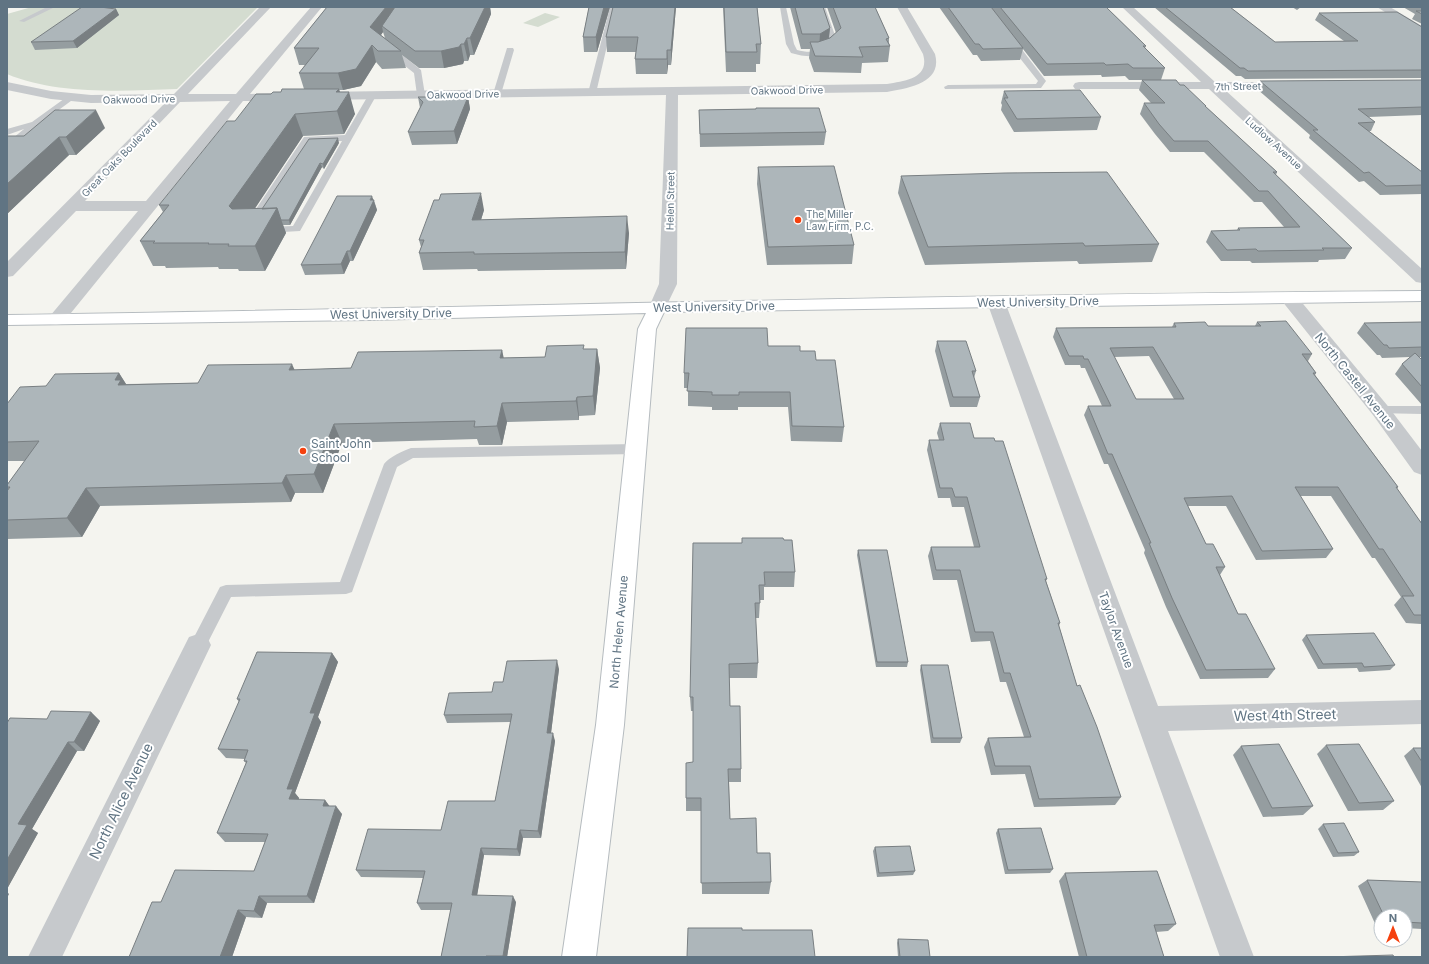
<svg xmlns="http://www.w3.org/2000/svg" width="1429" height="964" viewBox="0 0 1429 964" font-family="Inter,sans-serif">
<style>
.green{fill:#d4dcd0}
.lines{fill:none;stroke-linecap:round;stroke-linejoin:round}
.secondary-casing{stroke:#b5bbbf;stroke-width:2}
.lane{fill:#c6c9cc;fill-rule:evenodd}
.street{fill:#c6c9cc;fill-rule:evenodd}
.secondary{fill:#fff;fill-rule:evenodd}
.wall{fill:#959da0;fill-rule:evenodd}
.shaded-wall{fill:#797f82}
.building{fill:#adb6ba;stroke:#797f82;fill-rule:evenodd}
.poi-dot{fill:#f5410e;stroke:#fff;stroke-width:1.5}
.labels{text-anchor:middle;stroke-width:4;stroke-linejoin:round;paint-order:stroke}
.far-street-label{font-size:10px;fill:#607483;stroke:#fff}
.far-poi-label{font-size:10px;fill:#607483;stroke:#fff;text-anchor:start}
.street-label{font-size:12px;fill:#607483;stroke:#fff}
.poi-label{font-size:12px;fill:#607483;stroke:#fff;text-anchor:start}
.near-street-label{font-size:14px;fill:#607483;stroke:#fff}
</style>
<rect width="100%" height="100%" fill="#f4f4ef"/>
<path class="green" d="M32 7H258L177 89C125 91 56 95 7 74V14Z
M545 13 560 17 538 27 523 23Z"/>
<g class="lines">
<defs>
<path id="secondary" d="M1422 291V301L664 312 656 329 624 725 596 957H562L596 725 638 329 646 313 370 320 7 325V315C479 308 950 294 1422 291Z"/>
</defs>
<use href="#secondary" class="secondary-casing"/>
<path class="lane" d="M47 7H55L24 22 19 21Z
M610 7H616L596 93 592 95 588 93Z
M780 7H786L794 44 797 50C808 53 822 53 830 44L819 7H825L838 44C826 59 808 58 791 53L786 44Z
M1008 39H1014L1046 81 1041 88 945 89 944 87 948 85 1036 84 1038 81 1008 43Z
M386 47H392L421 70 425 95 424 97H418L417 95 414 73 386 51Z
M507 48H513L514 50 501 94 497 96 493 94Z
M369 94H372L376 96 300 231 266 233 261 230 266 227 293 226 342 141 310 142 255 226H247L246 224 304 137 345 135Z
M68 96H74L75 98 41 123 10 150 7 151V143L24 129 7 135V129L32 122Z
M1380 406H1422V414L1375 413 1374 410 1375 407Z
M636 444 641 446 643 449 641 452 636 454 413 458 397 467 352 592 346 594 231 597 204 650 198 652 192 650 190 645 220 587 226 585 340 582 384 464C389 457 403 451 411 448Z"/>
<path class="street" d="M260 7H271L188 94H236L311 7H322L250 94 283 93 288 94 289 97 288 100 283 101H243L62 324 56 325 50 324 47 320 50 316 138 211H76L13 276 7 277V262L166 102 91 103 51 99 7 90V82L51 91 91 95 174 94ZM230 101 146 201H85L180 102Z
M897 7H907L935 54C943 83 908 88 887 92L678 95 677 284 664 311 658 312 652 311 649 307 659 284 666 95 319 100 315 99 313 96 315 93 319 92 887 84C906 81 930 78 923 54Z
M1122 7H1133L1215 82H1293L1295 85 1293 88 1289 89H1224L1422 269V283L1416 282 1209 89H1075L1073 86 1075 83 1079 82H1201Z
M1377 7H1390L1422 26V34L1418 33Z
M1288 292 1294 293 1387 405 1422 451V475L1414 472 1373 415 1282 301 1279 297 1282 293Z
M996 297 1002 298 1005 302 1158 706 1422 700V724L1168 731 1254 957H1220L987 302 990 298Z
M198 634 207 637 211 645 62 957H28L189 637Z"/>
<use href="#secondary" class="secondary"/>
</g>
<path class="wall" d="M327 7H490L491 14 474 55H470L468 61H464L463 64 444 68H419L402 55 406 68 382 69 376 62 361 86 343 90H339L340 92 355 114 344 134 303 136 254 209H262L339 143 324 169 322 167 290 225H283L286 233 265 271H239L238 269H219L218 267 166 268 165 266H153L140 241 163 212 159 205 235 121 271 94 281 92 304 89 299 73 305 65H299L294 48ZM383 32 385 38 381 35Z
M589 7H610L597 52H584L583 37Z
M676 7 671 65H668L667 74H636L635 59 636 52H607L606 37Z
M723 7H757L761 44 760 64H756V72H726Z
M790 7H823L830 28 829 38 836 33 827 7H875L889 38V43L890 46 888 62 862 63 861 73 814 72 809 58 810 49H801Z
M939 7H1106L1146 46 1145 48 1165 68 1161 80H1129L1125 76 1102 77 1101 75 1044 76 1023 49 1020 60 981 61 977 55H973Z
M1154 7H1230L1275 42 1344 41 1315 20 1319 13 1422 27V78L1245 79 1241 76H1236Z
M1292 7H1301L1297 10Z
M1403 7H1422V24L1412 19 1415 14Z
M116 9 119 15 77 48 35 50 31 42Z
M1142 80 1180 85 1206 106V107L1277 172 1276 175 1352 248 1345 259 1319 260 1318 262 1252 263 1250 261H1221L1206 242 1211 231 1237 230 1238 228 1284 227 1262 202H1254L1204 152H1170L1155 134 1140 114 1144 103H1151L1139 90Z
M1422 80V115L1368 117 1375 122 1371 131H1369L1422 172V194L1380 195 1364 181 1359 182 1309 138 1310 135 1257 89 1260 81Z
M1004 91 1101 117 1097 130 1014 132 1001 110 1002 105 1001 103Z
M418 97H468L470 109 457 144 412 145 408 132 420 108Z
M756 108 826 132 824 145 700 147 699 110 756 109Z
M105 128 76 155H69L7 214V136H24Z
M758 167 854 245 852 264 767 265 757 184Z
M901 176 1159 244 1152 262 1079 264 1077 261 925 265 898 193Z
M374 200 377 210 353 261H350L344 274 305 275 301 265Z
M439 200 484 210 481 220 629 233 626 269 478 271 477 269 423 270 419 253 421 247 419 240Z
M1257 322 1312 354 1308 361 1316 373 1315 375 1398 487 1397 489 1422 524V625L1421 624 1406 623 1394 605 1401 597 1375 558H1372L1331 496H1300L1333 549 1326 558 1256 560 1226 506H1188L1206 544 1225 567 1220 575 1238 614 1275 669 1268 678 1200 679 1166 607 1144 553 1145 550 1108 464H1104L1084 415 1088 406H1102L1085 368H1081L1080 365H1065L1053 337 1056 328 1172 327 1174 323 1208 326H1255ZM1149 356 1174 399H1136L1114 357Z
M1422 322V357H1419L1422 360V405L1395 374 1402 364 1410 357 1382 358 1380 355H1377L1357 333 1364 323Z
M937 341 976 371 974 378 980 397 977 407H950L935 351Z
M768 346 800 351 816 360 844 427 842 442 791 441 788 407H738V410H712V407L688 406V388H684V373Z
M584 349H597L600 368 595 415 579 416V420L507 422 502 445H479L477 439 342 443 323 493H295L291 502 100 506 82 537 7 539V491L8 490 7 489V485L25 461H7V404L46 386 119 373 126 384 198 383 294 370 351 368 502 350 503 358 545 357Z
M940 423 974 438 1047 579 1046 581 1060 623 1059 626 1077 686 1121 797 1115 805 1034 807 1025 774 991 775 984 747 988 738 1024 737 1006 682H1000L990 641 971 642 957 580H933L928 556 931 547H974L964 507H952L950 498H938L927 450 929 440H939L937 433Z
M784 540 795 572 794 587H764V600H760L759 618H755L758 663 757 678H729L730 706 741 769V782H729L730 819 757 853 771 882 769 894H702L701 811H686V798L693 762V711H691L690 697 742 543Z
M858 550 908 662 907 667H876L857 555Z
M1306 635 1395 665 1390 670 1359 672 1357 668 1318 669 1302 640Z
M332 653 338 662 318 717 321 722 295 793 299 798V800H325L329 806 342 814 314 903H267L262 918 246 917 232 957H129L161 902 254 871 265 842H225L217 833 246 763 244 761 245 759 226 758 218 749 239 702 237 699Z
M921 665 962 738 960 743H931L920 670Z
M559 669 551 733 555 741 541 838H523L520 856 484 855 477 895 516 902 507 957H441L451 910H421L417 903 423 878 361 877 356 870 441 830 495 801 511 722 447 723 444 715 492 692 503 682Z
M91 712 100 721 84 751H77L32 829 38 833 7 889V723L47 719Z
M1326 745 1394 801 1383 810 1348 811 1317 754Z
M1241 746 1313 806 1303 815 1263 817 1233 755Z
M1413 748H1422V788L1404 756Z
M1323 824 1359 852 1354 856 1333 857 1318 829Z
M998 829 1053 869 1050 873 1005 874 996 833Z
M875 847 915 871 913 875 877 877 873 851Z
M1065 873 1176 924 1168 931 1156 932 1164 957H1079L1059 881Z
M1367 880 1422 882V929L1405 928V916H1381V928H1377L1358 886Z
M898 939 930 957H898L897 943Z"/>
<path class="shaded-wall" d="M386 7H410L382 26 383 32 375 43 370 27Z
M485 7H490L491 14 474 55 470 38Z
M604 7H610L597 52 596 37Z
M675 7H676L671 65V50Z
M116 9 119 15 77 48 73 41Z
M830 28 828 44 819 49 820 34Z
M467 38 470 55 468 61 464 44Z
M461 44 464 61 463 64 444 68 441 51Z
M372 45 376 62 361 86 343 90 338 73Z
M667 50 668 65 667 74Z
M339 89 343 102 349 92 355 114 344 134 337 111 336 92Z
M468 97 470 109 457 144 454 131Z
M96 110 105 128 76 155 66 137Z
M295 114 303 136 240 231 229 206Z
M59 137 69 155 7 214V184Z
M338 138 339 143 324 169 323 164Z
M320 163 322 167 290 225 289 220Z
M481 193 484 210 476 236 472 220Z
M372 196 377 210 353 261 350 251Z
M277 208 286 233 265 271 255 246Z
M627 216 629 233 626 269 625 252Z
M347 251 350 261 344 274 341 264Z
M597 349 600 368 595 415 593 396Z
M502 350 506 368 500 358Z
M292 364 300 382 289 370Z
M119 373 131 392 130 403 115 380Z
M577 397 579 416V420L576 401Z
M502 403 507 422 502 445 497 426Z
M334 424 342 443 323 493 314 474Z
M286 475 295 493 291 502 282 483Z
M86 488 100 506 82 537 67 518Z
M332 653 338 662 318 717 321 722 295 793 299 798 296 808 289 799 287 789 310 713Z
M557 660 559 669 550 741 547 733Z
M91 712 100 721 84 751 74 742Z
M553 733 555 741 541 838 538 831Z
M68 742 77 751 32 829 38 833 7 889V860L18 824Z
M325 800 331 808 323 806Z
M336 806 342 814 314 903 307 896Z
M520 830 523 838 520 856 517 849Z
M481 848 484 855 476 902 472 895Z
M7 892 9 894 7 898Z
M259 896 267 903 262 918 254 911Z
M513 896 516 902 507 957H504L503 956Z
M238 910 246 917 232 957H220Z"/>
<path class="building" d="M82 7H100L116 9 73 41 31 42Z
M327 7H386L370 27 401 51H378L372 45 356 69 338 73H299L319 48H294Z
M395 7H485L470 38H467L464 44H461L459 47 441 51H415L382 26Z
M589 7H604L596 37H583Z
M613 7H675L671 50H667V59H635L638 37H606Z
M724 7H757L761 44H756L757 52H726Z
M795 7H823L830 28 820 34H802Z
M833 7H875L889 38 886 39 890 46 859 47 863 57 815 56 810 42H818L830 38 841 28Z
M948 7H991L1023 48 983 49 979 44H975Z
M1000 7H1106L1146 46H1143L1165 68H1133L1128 64 1106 65 1104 63 1047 64Z
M1165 7H1230L1275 42 1358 41 1319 13 1397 12 1422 27V70L1248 71 1244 68H1240Z
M1416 11H1422V14Z
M1142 80H1176L1180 85H1184L1206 106H1205L1277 172H1273L1352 248H1322L1324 250 1258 251 1256 249 1227 250 1211 231 1240 230 1238 228 1300 227 1268 191H1259L1208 141H1174L1159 124 1144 103H1165Z
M1422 80V107L1358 109 1375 122 1358 123 1422 172V185L1386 186 1369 172 1364 173 1313 130H1318L1260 81Z
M282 89H339L336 92H349L337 111 295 114 229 206 232 209 277 208 255 246H228L229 244H208L209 243H153L155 241H140L169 205H159L227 121H235L256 94H271L273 92H281Z
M1080 90 1101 117 1017 119 1004 98H1008L1004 91Z
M418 97H468L454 131 408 132 423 102Z
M756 108H819L826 132 700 134 699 110 756 109Z
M55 110H96L66 137H59L7 184V136H24Z
M338 138 323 164 320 163 289 220H281L277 208 262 209 309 139Z
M834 166 854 245 768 247 758 167Z
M1107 172 1159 244 1085 246 1083 243 928 247 901 176 1005 173Z
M481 193 472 220 627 216 625 252 474 254V252L419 253 424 240H419L434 200H439L441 194Z
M337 196H372L370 200H374L350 251H347L341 264 301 265Z
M1286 321 1312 354H1302L1316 373H1313L1398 487H1396L1422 524V615H1414L1402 596H1414L1383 549H1379L1338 487H1295L1333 549 1262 551 1232 496 1184 498 1206 544H1213L1225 567H1216L1238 614H1246L1275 669 1206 670 1172 598 1149 543H1151L1112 454H1108L1088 406H1111L1088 359H1084L1083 356H1069L1056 328 1176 327 1174 323 1205 322 1208 326H1261L1257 322ZM1153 347 1184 399H1136L1110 348Z
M1422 322V347L1389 348 1387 345H1384L1364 323Z
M686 328H767L768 346H800V351H815L816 360H835L844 427 792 426 790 392H739V395H712V392L687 391 689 373H684Z
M937 341H966L976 371H972L980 397H953Z
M584 345 583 349H597L593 396 577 397 576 401 502 403 497 426 474 427 475 421 334 424 314 474 286 475 282 483 86 488 67 518 7 520V491L10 487H7V485L39 441 7 442V404L20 387 46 386 55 374 119 373 115 380H121L118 385 198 383 208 365 292 364 289 370 351 368 358 352 502 350 500 358 545 357 547 346Z
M1415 353 1422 360V387L1402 364Z
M940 423H970L974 438H994L995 441H1003L1047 579H1045L1060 623H1058L1077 686 1080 685 1097 727 1121 797 1039 799 1030 766H995L988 738 1031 737 1010 673H1004L993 632H975L960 570H936L931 547H980L967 497H955L952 488H940L929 440H944Z
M742 538H783L784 540H792L795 572H764L765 585H759L760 603H755L758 663 729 664 730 706H740L741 769H728L730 819 756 818 757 853H770L771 882 701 883V798H686V763L693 762V697H690L693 543H742Z
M858 550H887L908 662H877Z
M1374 633 1395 665 1364 667 1362 663 1323 664 1306 635Z
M257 652 332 653 310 713H315L287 789H293L289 799 325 800 323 806H336L307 896H259L254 911 238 910 220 957H129L152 902H161L175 870 254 871 268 834 217 833 247 761H244L248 750 218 749 240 699H237Z
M557 660 547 733H553L538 831 520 830 517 849 481 848 472 895 513 896 503 956H486V957H441L452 903H417L425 871 356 870 368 829 441 830 448 801H495L512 714 444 715 449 693 492 692 494 682H503L507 661Z
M921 665H948L962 738H933Z
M51 711 91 712 74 742H68L18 824 27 825 7 860V723L10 718 47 719Z
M1279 744 1313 806 1272 808 1241 746Z
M1359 744 1394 801 1359 803 1326 745Z
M1413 748H1422V762Z
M1344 823 1359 852 1338 853 1323 824Z
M1041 828 1053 869 1008 870 998 829Z
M910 846 915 871 879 873 875 847Z
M1157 871 1176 924 1154 925 1164 957H1087L1065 873Z
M1367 880 1422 882V923L1405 922V916H1384Z
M688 928H742V930H812L815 957H687Z
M898 939 928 940 930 957H900Z
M1393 955 1394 957H1327Z"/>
<g class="poi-dot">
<circle cx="798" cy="220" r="4"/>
<circle cx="303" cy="451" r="4"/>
</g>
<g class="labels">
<g class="far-street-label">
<text transform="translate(1238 86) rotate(-1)" y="4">7th Street</text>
<text transform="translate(787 90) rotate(-1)" y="4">Oakwood Drive</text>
<text transform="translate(463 94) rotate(-1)" y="4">Oakwood Drive</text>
<text transform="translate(139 99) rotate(-1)" y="4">Oakwood Drive</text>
<text transform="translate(1274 143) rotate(42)" y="4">Ludlow Avenue</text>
<text transform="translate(119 158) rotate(-46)" y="4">Great Oaks Boulevard</text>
<text transform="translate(670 201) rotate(-89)" y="4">Helen Street</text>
</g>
<g class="far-poi-label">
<text x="806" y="218">The Miller<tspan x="806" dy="12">Law Firm, P.C.</tspan></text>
</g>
<g class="street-label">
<text transform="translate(1038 302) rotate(-1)" y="4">West University Drive</text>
<text transform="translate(714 307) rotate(-1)" y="4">West University Drive</text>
<text transform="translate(391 314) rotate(-1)" y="4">West University Drive</text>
<text transform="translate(1355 381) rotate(51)" y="4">North Castell Avenue</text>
<text transform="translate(1116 630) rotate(70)" y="4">Taylor Avenue</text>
<text transform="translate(619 632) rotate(-85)" y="4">North Helen Avenue</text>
</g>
<g class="poi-label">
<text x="311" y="448">Saint John<tspan x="311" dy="14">School</tspan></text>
</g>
<g class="near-street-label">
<text transform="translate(1285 715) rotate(-1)" y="5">West 4th Street</text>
<text transform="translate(121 801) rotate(-64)" y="5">North Alice Avenue</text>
</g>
</g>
<rect width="1429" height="964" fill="none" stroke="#607483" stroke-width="16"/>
<g transform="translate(1393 928)"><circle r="19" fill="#ffffff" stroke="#bfc7cd"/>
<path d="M0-3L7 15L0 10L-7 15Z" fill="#f5410e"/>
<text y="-6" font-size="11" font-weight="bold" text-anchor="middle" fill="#607483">N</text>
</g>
</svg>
